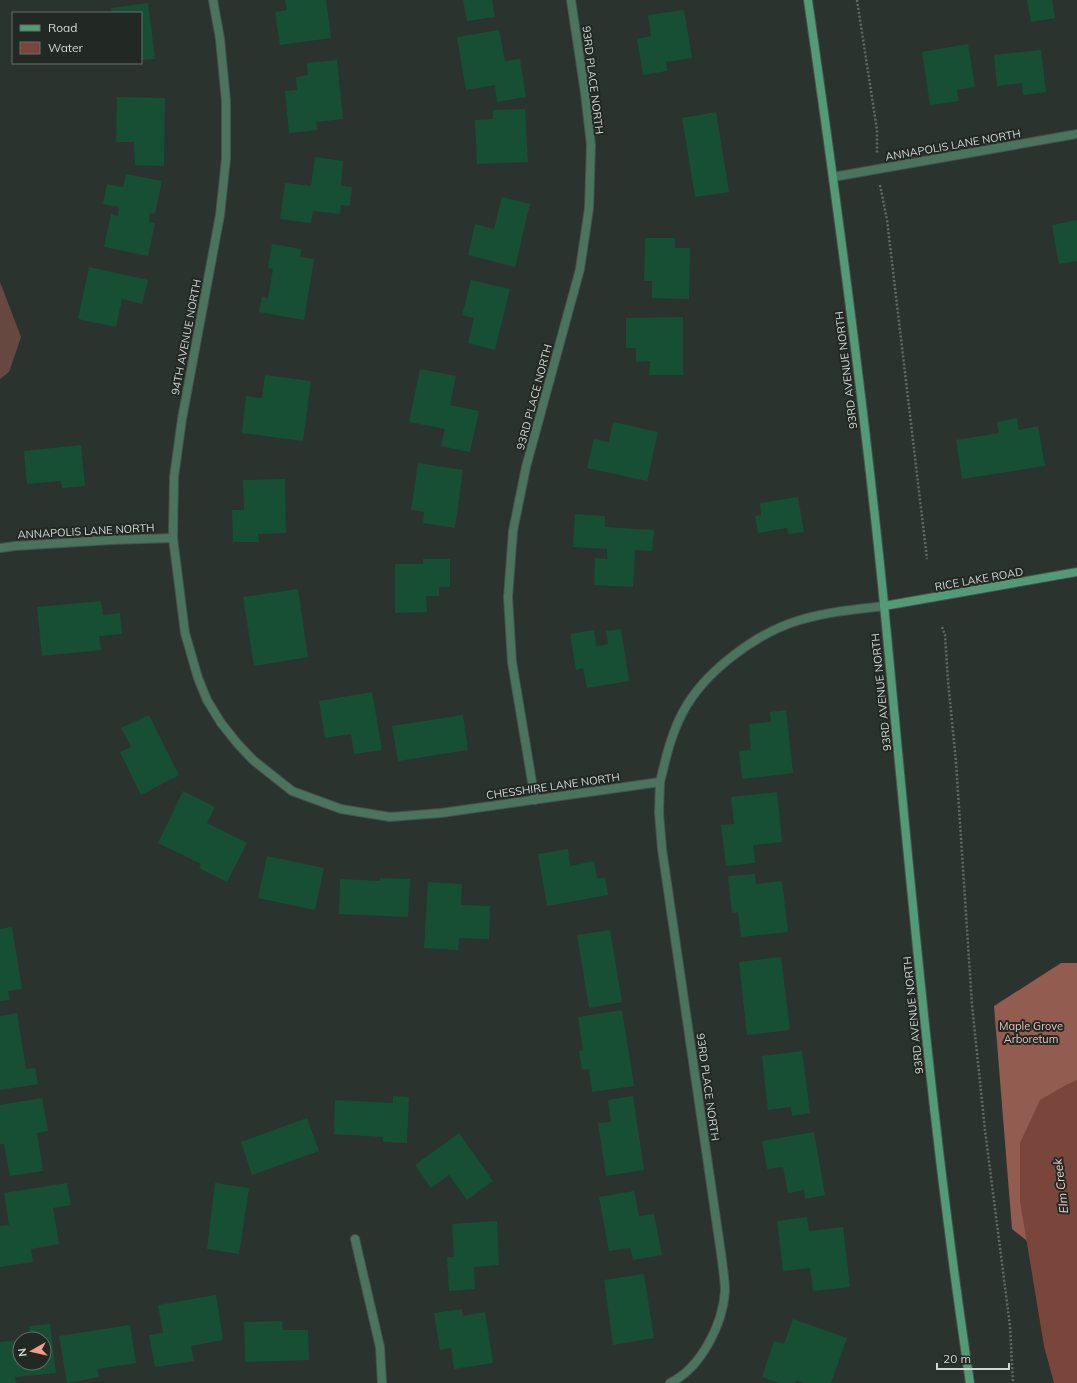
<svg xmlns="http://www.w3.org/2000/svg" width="1077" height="1383" viewBox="0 0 1077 1383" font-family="Mulish,sans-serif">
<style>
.green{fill:#674841}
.forest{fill:#925c50}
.water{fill:#7a463b}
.building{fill:#174f35}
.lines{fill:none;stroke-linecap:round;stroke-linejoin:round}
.street-casing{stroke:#49514c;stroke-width:10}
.secondary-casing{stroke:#49514c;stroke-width:10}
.path{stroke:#636a65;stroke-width:2.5;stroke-dasharray:2 2;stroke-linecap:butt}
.street{stroke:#4a745d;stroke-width:8}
.secondary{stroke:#539a76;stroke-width:8}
.labels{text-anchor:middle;stroke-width:4;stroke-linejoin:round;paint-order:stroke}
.street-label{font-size:11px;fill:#d2d7d4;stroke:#222925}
.park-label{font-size:11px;fill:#f4c0b5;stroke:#222925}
.water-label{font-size:12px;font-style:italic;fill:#f4d0c9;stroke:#222925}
</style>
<rect width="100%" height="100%" fill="#2b332e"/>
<path class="green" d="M0 282 21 337 9 372 0 379Z"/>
<path class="forest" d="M1061 963H1077V1280L1012 1229 994 1006Z"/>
<path class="water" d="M1077 1080V1383H1054L1044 1346 1020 1201V1143L1040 1100 1066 1085Z"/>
<path class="building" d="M285 0H326L331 38 280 45 275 12 287 10Z
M463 0H492L495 17 467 21Z
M1027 0H1052L1055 18 1031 22Z
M148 3 155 59 141 60V13H112L111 8Z
M684 10 692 58 666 62 667 71 643 75 637 39 651 36 648 15Z
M499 30 505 61 520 59 526 97 497 102 495 85 466 90 457 37Z
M968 44 975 87 957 90 959 101 930 105 922 52Z
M1041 50 1046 92 1023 95 1022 83 997 86 994 55Z
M337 60 343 119 316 122 317 130 289 133 285 91 297 90 296 77 308 75 307 63Z
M117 97 165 98 164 166 135 165 134 142H116Z
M525 109 528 162 477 164 475 120 493 119V110Z
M716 112 729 192 695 197 682 118Z
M315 157 343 161 341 186 352 187 350 206 341 205 340 214 313 211 311 223 280 219 285 183 311 186Z
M126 174 162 181 155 214 150 213 149 222 155 223 148 256 104 247 111 214 118 216 119 207 103 204 107 184 123 187Z
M502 197 530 204 515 267 468 255 475 224 494 229Z
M1077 220V261L1059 264 1052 225Z
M645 238H675V248H690L689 299 652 298V281H644Z
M272 244 301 249 300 257 314 259 304 320 259 312 262 297 268 298 273 269 268 268Z
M89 267 148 280 142 304 122 299 116 327 78 319Z
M471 280 510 289 495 350 468 343 474 318 462 315Z
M683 317V375H649L650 361 636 362V348H626V318Z
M420 369 456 376 450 405 479 411 470 452 441 446 445 429 409 422Z
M265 375 311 381 303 441 242 433 246 396 262 398Z
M1017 418 1019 430 1038 426 1045 466 962 479 956 440 999 433 997 422Z
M613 422 658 432 647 481 587 468 594 439 609 442Z
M81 445 85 486 62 488 61 481 27 484 24 451Z
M418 463 463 470 455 528 423 523 424 512 411 510Z
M285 479 286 533 258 534 259 542H233L232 510H244L243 480Z
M798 497 804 532 788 534 787 528 758 533 755 516 761 515 760 503Z
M575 514 605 516V527L654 530 652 551 635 550 633 587 594 585 595 558 607 559V549L573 547Z
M423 559H450V587H439V596H426L427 612 395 613V564H423Z
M298 589 308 657 254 666 243 597Z
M101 601 103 615 120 613 122 634 99 636 101 650 42 656 37 607Z
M621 629 629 681 587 688 583 668 576 670 570 634 594 630 596 646 608 644 606 631Z
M372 692 382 750 354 754 351 734 325 738 319 701Z
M786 710 793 773 742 779 739 751 751 750 749 724 771 722 770 712Z
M149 715 179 775 141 795 120 752 131 747 121 728Z
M463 715 468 750 398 761 392 726Z
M183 791 215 807 207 823 247 843 227 882 199 868 201 864 158 843Z
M777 792 782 842 753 845 755 863 726 866 721 825 734 824 731 797Z
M568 849 570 866 594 861 597 879 605 877 608 895 547 906 538 854Z
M267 856 324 868 315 910 258 898Z
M755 874 756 884 782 881 788 932 741 937 738 912 732 913 728 876Z
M380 878 410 879 408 917 339 914 340 879 380 881Z
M428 882 462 884 461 905 490 906 489 939 459 938 458 950 424 948Z
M12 927 22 989 8 991 10 1000 0 1001V929Z
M610 930 622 1002 589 1008 577 935Z
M781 957 790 1030 747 1035 739 962Z
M622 1010 634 1086 592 1092 589 1069 582 1070 579 1051 583 1050 578 1017Z
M17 1013 26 1069 35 1068 38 1084 0 1090V1016Z
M802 1051 810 1113 792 1116 791 1107 768 1110 762 1056Z
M393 1096 409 1097 407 1143 383 1142V1137L334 1134 335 1100 393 1103Z
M633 1096 644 1170 606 1176 598 1123 611 1122 608 1100Z
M42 1098 48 1131 37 1133 43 1171 10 1176 4 1144H0V1105Z
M307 1118 319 1151 252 1175 241 1142Z
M814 1132 825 1195 805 1199 804 1190 788 1193 783 1167 767 1169 762 1141Z
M459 1133 493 1181 467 1200 449 1175 431 1188 415 1165Z
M67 1183 71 1205 53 1208 59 1244 31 1249 33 1262 0 1267V1226L9 1225 4 1193Z
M215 1183 249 1188 239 1254 207 1249Z
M634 1191 639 1216 654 1214 662 1255 633 1260 630 1248 609 1251 599 1197Z
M807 1217 809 1231 843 1227 850 1287 813 1291 810 1268 783 1271 777 1221Z
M497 1221 499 1265 474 1267 475 1289 449 1291 447 1257H454L452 1224Z
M644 1274 654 1338 613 1345 604 1280Z
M216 1295 223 1340 191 1346 194 1361 155 1367 149 1335 163 1333 158 1305Z
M462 1309 463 1316 485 1312 493 1363 454 1369 451 1348 440 1350 434 1313Z
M793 1319 847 1338 831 1383H805L796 1380 795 1383H780L762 1377 774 1341 784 1344Z
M282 1321 283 1330H308L309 1360 245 1362 244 1322Z
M50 1324 56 1373 15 1377 16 1383H0V1342L20 1340V1363H44V1339H31L29 1326Z
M130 1325 136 1363 97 1369 99 1377 67 1383 59 1336Z"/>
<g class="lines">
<defs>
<path id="street" d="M213 0 220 39 226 101V159L220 215 182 419 174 477 173 538 185 633 198 678 207 700 221 723 237 743 253 760 292 791 341 809 390 817 441 813 660 782C666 758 671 734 683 712 704 672 756 633 800 620 827 612 856 609 884 606
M833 177 1077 134
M0 548 15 546 111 540 173 538
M660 782 659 813 662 849 722 1260C723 1270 725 1281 725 1291 723 1324 701 1368 670 1383
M535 800 512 662 508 597 513 531 526 467 580 269 589 208 591 145 585 93 571 0
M355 1239 380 1347 382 1383"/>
<path id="secondary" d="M808 0C837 201 864 402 884 604 909 864 931 1125 970 1383
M884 606 1077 572"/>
</defs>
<use href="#street" class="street-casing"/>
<use href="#secondary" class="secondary-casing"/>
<path class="path" d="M857 0 877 130V154
M880 185 887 220 927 559
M942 627 945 635 948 681 956 762 972 1005 985 1130 1010 1326 1013 1383"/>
<use href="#street" class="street"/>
<use href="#secondary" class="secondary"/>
</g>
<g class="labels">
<g class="street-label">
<text transform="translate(593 80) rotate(83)" y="4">93RD PLACE NORTH</text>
<text transform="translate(953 145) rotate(-10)" y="4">ANNAPOLIS LANE NORTH</text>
<text transform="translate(186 337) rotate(-79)" y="4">94TH AVENUE NORTH</text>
<text transform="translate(846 370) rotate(-97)" y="4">93RD AVENUE NORTH</text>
<text transform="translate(534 397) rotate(-75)" y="4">93RD PLACE NORTH</text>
<text transform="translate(86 531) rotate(-3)" y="4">ANNAPOLIS LANE NORTH</text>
<text transform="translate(979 579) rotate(-10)" y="4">RICE LAKE ROAD</text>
<text transform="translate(881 692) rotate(-96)" y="4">93RD AVENUE NORTH</text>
<text transform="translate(553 786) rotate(-8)" y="4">CHESSHIRE LANE NORTH</text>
<text transform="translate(913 1015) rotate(-96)" y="4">93RD AVENUE NORTH</text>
<text transform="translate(708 1087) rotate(82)" y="4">93RD PLACE NORTH</text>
</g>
<g class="park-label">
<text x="1031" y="1030">Maple Grove<tspan x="1031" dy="13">Arboretum</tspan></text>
</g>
<g class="water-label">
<text transform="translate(1061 1186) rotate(-97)" y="4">Elm Creek</text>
</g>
</g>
<rect x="12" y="12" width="130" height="52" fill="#222925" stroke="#686f6b"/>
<rect x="20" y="25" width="20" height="6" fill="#539a76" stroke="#686f6b"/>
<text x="48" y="32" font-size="12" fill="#d2d7d4">Road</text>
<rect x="20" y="42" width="20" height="12" fill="#7a463b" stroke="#686f6b"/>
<text x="48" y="52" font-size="12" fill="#d2d7d4">Water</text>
<g transform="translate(32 1351) rotate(262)"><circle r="19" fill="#222925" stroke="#686f6b"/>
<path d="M0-3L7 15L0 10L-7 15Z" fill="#f49d8b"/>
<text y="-6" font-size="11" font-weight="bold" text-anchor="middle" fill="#d2d7d4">N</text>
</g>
<path d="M937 1363v6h72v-6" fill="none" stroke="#d2d7d4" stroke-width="2"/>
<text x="943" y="1363" font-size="12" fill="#d2d7d4" stroke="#222925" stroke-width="3" paint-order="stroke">20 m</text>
</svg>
